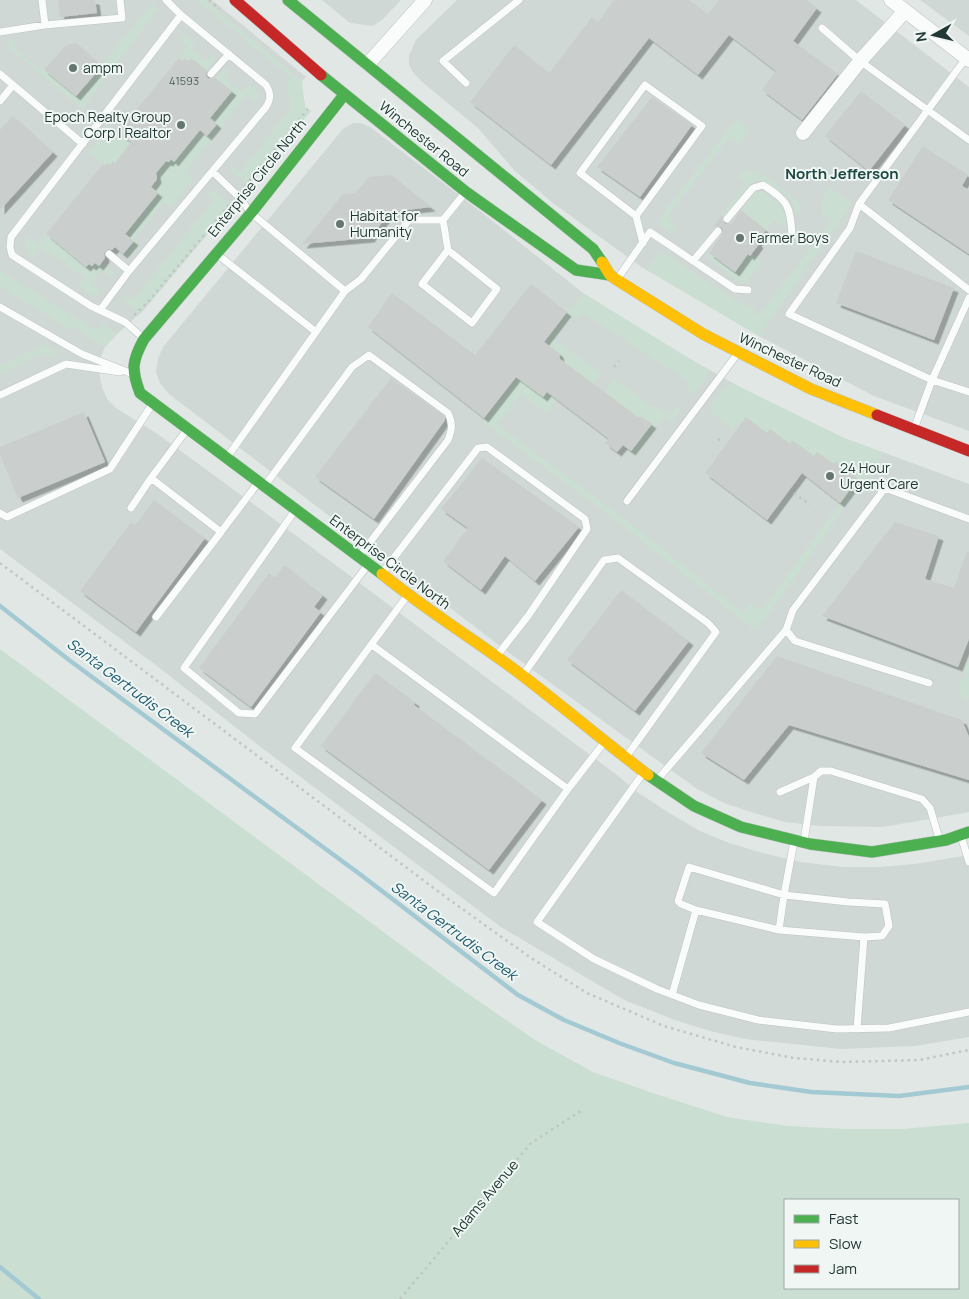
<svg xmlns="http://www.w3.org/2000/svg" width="969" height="1299" viewBox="0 0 969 1299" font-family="Manrope,sans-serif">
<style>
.built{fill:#cfd8d4}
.green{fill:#cadfd2;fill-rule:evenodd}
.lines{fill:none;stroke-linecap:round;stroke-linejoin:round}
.stream{stroke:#a3c9d3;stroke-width:4.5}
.building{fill:#cacfcd;filter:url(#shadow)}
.lane-casing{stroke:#bec3c1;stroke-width:8}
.street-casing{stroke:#bec3c1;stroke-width:15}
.fast-casing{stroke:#bec4c2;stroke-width:12}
.slow-casing{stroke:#bec4c2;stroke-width:12}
.jam-casing{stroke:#bec4c2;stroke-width:12}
.path{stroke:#bfc7c5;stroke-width:2.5;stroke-dasharray:2.5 4;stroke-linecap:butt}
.lane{stroke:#fafbfb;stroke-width:7}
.street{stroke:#fafbfb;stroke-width:14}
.fast{stroke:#4caf50;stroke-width:11}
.slow{stroke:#ffc107;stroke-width:11}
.jam{stroke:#c62828;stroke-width:11}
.poi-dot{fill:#647572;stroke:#eff6f3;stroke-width:2}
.labels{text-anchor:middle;stroke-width:4;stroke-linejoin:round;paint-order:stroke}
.number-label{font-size:11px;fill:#4c5e5b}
.poi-label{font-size:14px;fill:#213834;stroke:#eff6f3;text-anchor:start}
.street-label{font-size:14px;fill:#213834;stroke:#eff6f3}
.neighbourhood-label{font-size:15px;font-weight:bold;fill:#1e4842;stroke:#eff6f3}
.water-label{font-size:15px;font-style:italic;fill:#1f5b6f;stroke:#eff6f3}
</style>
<defs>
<filter id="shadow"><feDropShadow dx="4.5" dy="4.5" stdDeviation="0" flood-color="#0004"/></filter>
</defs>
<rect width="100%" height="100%" fill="#e1e7e4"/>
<path class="built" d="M0 0H212L306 77 301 82 305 107 311 111 143 311 117 334 105 347 99 361V372L102 387 107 399 116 408 159 435 271 517 617 775 636 791 669 813 700 831 729 843 767 854 801 862 843 867H880L915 864 969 855V1037L915 1046 841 1049 745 1039 710 1031 675 1020 624 1000 501 927 262 748 157 666 0 549Z
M322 0H401L383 19 373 26 350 23Z
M457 0H856L969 87V431L874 396 759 336 640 266 553 203 514 170 478 128 421 81 413 72 409 65V56L416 40Z
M920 0H969V36Z
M353 123H361L370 127 485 215 583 293 678 352 752 394 844 438 969 484V812L883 827 821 826 785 822 754 813 724 803 697 789 508 652 169 394 160 383 156 372 158 359 163 347 343 129Z"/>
<path class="green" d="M197 0H205L302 81 305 107 311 111 249 185 232 171 231 165 241 172 291 108 287 82 290 77Z
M152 4 158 9 82 109 7 46 12 39 17 44 14 48 38 69 41 67 76 96Z
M183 35H185L195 43 191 49 206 61 212 55 214 57V61L206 70 191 58 189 61 185 58 182 61 179 58 188 46 182 41 181 37Z
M224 69 231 71 224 78 241 92 249 85C258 85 260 94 258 102L246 95 186 172 193 180 171 207 169 208 163 202 134 239 140 245 129 258 123 254 134 241 125 234 158 193 151 187 155 165 164 163 166 161 169 162 171 159 174 161 200 130 207 136 217 124 210 118 231 92 216 79Z
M736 120 749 130 740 143 730 139 727 140 669 215V218L675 224 676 227 670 232 657 223 662 214Z
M110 125 134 145 115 163 113 161 110 165 108 163 105 166 89 152Z
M747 170 760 173 800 202 802 207 799 213 796 214 792 200 760 179 751 183 725 217 722 215 746 184 738 177 742 171Z
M830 187 852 203 759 336 647 270 659 254H665L731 298 756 310 754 313 759 315 832 220 823 214C820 202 823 196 830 187Z
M212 191H214L226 201 228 209 139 314 122 298 125 296 133 300 214 200 208 194Z
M755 192H762C777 202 787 208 786 228L774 220 766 230 741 210Z
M46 234 86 267 89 264 92 266 95 263 99 266 101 263 114 273 113 278 101 269 91 283 99 289V292L97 295 94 296 81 288 79 285 85 277 40 247 34 257H31C26 250 23 244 27 236L39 245Z
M709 253 735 272 748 254 750 256 752 254 761 260V263L746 282 741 283 708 258 707 255Z
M0 271 97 331 102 325H105L117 334 105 347 73 327 71 330 0 286Z
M583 293 708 370 707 376 694 394 688 390 687 386 689 381 583 313 578 319 572 316 554 340 601 373 593 384 532 388 543 397 547 392 557 400 547 413 521 394 497 425 627 521 743 613 750 603 761 611 858 479 836 462 834 464 818 452 814 456 793 441 790 444 770 429 767 433 746 417 739 426 736 424 732 429 711 412V406L725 386 734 384 844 438 884 453 756 631 613 518 483 422Z
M44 344 57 353 52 358 42 353 0 374V366Z
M614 379 651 406H654L669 415 676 407 681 408 672 421 665 416 635 455 631 451 652 424 643 417H638L604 392Z
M0 649 454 984 535 1040 593 1072 653 1093 727 1117 788 1126 846 1129H903L969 1123V1299H0ZM958 1200V1288H785V1200Z
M969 660V671L967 677 969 678V698L965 700 959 688Z"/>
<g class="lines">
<path class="stream" d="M0 606 69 660 361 875 518 995 564 1020 619 1043 674 1063 750 1083 811 1092 899 1096 969 1087
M0 1267 39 1299"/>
</g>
<path class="building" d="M58 0H95L97 13 60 17Z
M614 0H689L708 14 719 0H806L817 8 793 41 838 74 802 120 762 90 776 71 729 35 698 75 649 38 551 165 470 102 514 45 549 73 592 17 598 22Z
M76 43 102 66 76 96 44 70 66 45Z
M179 58 182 61 185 58 188 61 191 58 207 71 206 75 208 78 212 79 215 78 232 91 210 118 217 124 207 136 200 130 174 162 171 159 169 162 166 161 156 173 157 179 151 187 158 193 125 234 134 241 123 254 115 247 112 250 108 249 104 253 105 258 99 266 95 263 92 266 89 264 86 267 46 234 103 164 105 166 108 163 110 165 113 161 115 163 131 142 118 132Z
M861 91 905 125 869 171 825 136Z
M652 97 692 125 640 197 597 167Z
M13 116 53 152 0 210V130Z
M923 146 968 175 962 186 969 190V254L888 200Z
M391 175 431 207 390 212 370 238 302 244 343 194 355 193 369 177Z
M741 210 766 230 757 242 759 244 750 256 748 254 735 272 709 253 722 234 723 230 721 227H713L722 215 723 223 728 224 732 223Z
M856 251 954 288 934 340 836 303Z
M531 284 567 312 544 342 559 353 560 359 638 417H642L652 424 631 451 623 445 617 452 605 443 609 439 547 392 543 397 516 377 484 418 368 327 392 293 475 355Z
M391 378 444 416 445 420 374 519 315 477Z
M84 412 105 462 18 498 0 455V447Z
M746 417 767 433 770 429 790 444 792 440 814 456 817 452 834 464 836 461 858 479 840 503 802 473 767 520 705 473Z
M482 458 579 527 535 581 505 556 481 590 443 561 468 528 441 509Z
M154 500 205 538 136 632 80 591 131 522 135 525Z
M895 522 939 536 925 579 954 588 967 551 969 552V639L958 667 822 616Z
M284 565 323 595 314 607 321 612 251 707 199 668 269 573 275 578Z
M621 590 689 641 635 711 567 660Z
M777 656 962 720 969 737V780L789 725 744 780 701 753Z
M375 673 415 702 414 705 542 800 489 870 321 746Z"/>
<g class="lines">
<defs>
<path id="lane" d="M42 0 45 25
M822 28 860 61 969 140
M0 32 45 25 122 18 120 0
M966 58 859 204 969 290
M0 74 83 144
M211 74 229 54
M466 83 443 61 519 0
M0 101 13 85
M213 172 239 197 251 213 345 291
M859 204 850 228 789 314 932 380 969 392
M636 216 702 126 645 85 580 173 636 216 643 243
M727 219 753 188 763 185C788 201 790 205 792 234
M448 250 497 289 472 323 422 284 448 250 443 220 464 194
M109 254 129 271
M218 255 316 332
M693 261 718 231
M618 278 650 232 735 289 748 290
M0 307 82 354 130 373
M100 310 129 271 266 107C271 99 271 93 266 85L181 15 166 0
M142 337 125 322 91 306 12 255 10 247 11 237 181 15
M0 395 66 364 120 372
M914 429 932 380 969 298
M186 431 151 478 221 532 257 484
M228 456 345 291 361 279 409 220H443
M266 484 352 367 369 355 448 413C453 423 452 430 448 440L361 554
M627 501 738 353
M131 508 151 478
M294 512 184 668 239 713 255 714 367 566
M0 513 7 517 110 469 153 403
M383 572 478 448 487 447 585 519 587 529 528 616 496 657
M407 596 295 748 494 893 568 789 603 744
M156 617 221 532
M372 645 568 789
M523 675 604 560 618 558 708 623 716 632 626 757
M929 683 795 641 786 630 793 610 885 488 969 519
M644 772 537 922 594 959 657 989 699 1005 758 1020 837 1029 889 1028 969 1012
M658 779 786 630
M780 792 814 777
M961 836 969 862
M804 841 814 777 821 771H831L922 799 930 808 939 838
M696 910 779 930 864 937
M779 930 784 895 848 902 885 904 889 926 882 936 864 937 857 1029
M672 995 696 910 681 904 678 901 689 867 784 895 794 841"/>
<path id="street" d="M891 0 969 60
M368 64 425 0
M803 133 860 61 905 11"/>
<path id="fast" d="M288 0 593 249 602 262
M321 75 466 192 576 270 610 275
M344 95 251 213 144 339C132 361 131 369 140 393L382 574
M648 775 694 806 741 827 810 844 872 852 946 840 969 832"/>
<path id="slow" d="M602 262 610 275 617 280 703 334 811 389 877 415
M382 574C427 611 477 641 523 676 566 709 606 743 648 775"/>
<path id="jam" d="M235 0 321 75
M877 415 969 451"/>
</defs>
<use href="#lane" class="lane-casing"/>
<use href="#street" class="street-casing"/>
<use href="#fast" class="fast-casing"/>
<use href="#slow" class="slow-casing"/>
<use href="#jam" class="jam-casing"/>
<path class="path" d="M209 0 220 9
M245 186 308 109
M134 315 148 302 230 204
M614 367 619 361
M718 439 722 442
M794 493 810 505
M0 563 447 898 531 958 587 993 664 1026 736 1047 794 1058 842 1062 919 1060 969 1050
M400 1299 531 1143 581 1111"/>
<use href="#lane" class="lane"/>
<use href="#street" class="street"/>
<use href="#fast" class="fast"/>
<use href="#slow" class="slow"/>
<use href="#jam" class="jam"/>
</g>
<g class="poi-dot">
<circle cx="73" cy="68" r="5"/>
<circle cx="181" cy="125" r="5"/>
<circle cx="340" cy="224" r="5"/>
<circle cx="740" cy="238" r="5"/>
<circle cx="830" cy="476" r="5"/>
</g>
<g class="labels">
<g class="number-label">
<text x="184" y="85">41593</text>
</g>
<g class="poi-label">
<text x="83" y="73">ampm</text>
<text x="171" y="122" text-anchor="end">Epoch Realty Group<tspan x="171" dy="16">Corp | Realtor</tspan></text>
<text x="350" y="221">Habitat for<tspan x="350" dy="16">Humanity</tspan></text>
<text x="750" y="243">Farmer Boys</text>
<text x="840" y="473">24 Hour<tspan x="840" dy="16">Urgent Care</tspan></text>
</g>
<g class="street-label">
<text transform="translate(424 139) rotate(39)" y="5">Winchester Road</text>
<text transform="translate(257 178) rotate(-51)" y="5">Enterprise Circle North</text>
<text transform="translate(790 360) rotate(25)" y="5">Winchester Road</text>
<text transform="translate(390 562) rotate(37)" y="5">Enterprise Circle North</text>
<text transform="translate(485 1198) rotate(-50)" y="5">Adams Avenue</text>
</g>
<g class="neighbourhood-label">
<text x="842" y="179">North Jefferson</text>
</g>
<g class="water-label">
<text transform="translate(130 688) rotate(37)" y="5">Santa Gertrudis Creek</text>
<text transform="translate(454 931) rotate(37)" y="5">Santa Gertrudis Creek</text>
</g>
</g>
<rect x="784" y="1199" width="175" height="90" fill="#eff6f3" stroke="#9daaa7"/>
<rect x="794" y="1215" width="25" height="8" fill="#4caf50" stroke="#9daaa7"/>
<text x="829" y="1224" font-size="15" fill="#213834">Fast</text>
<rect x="794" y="1240" width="25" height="8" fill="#ffc107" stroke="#9daaa7"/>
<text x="829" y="1249" font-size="15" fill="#213834">Slow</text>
<rect x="794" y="1265" width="25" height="8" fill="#c62828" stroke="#9daaa7"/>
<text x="829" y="1274" font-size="15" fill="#213834">Jam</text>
<g transform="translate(934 35) rotate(262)" stroke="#eff6f3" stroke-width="4" paint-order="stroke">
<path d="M0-4L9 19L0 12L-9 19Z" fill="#213834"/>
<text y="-8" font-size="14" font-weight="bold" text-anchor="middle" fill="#213834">N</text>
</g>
</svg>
